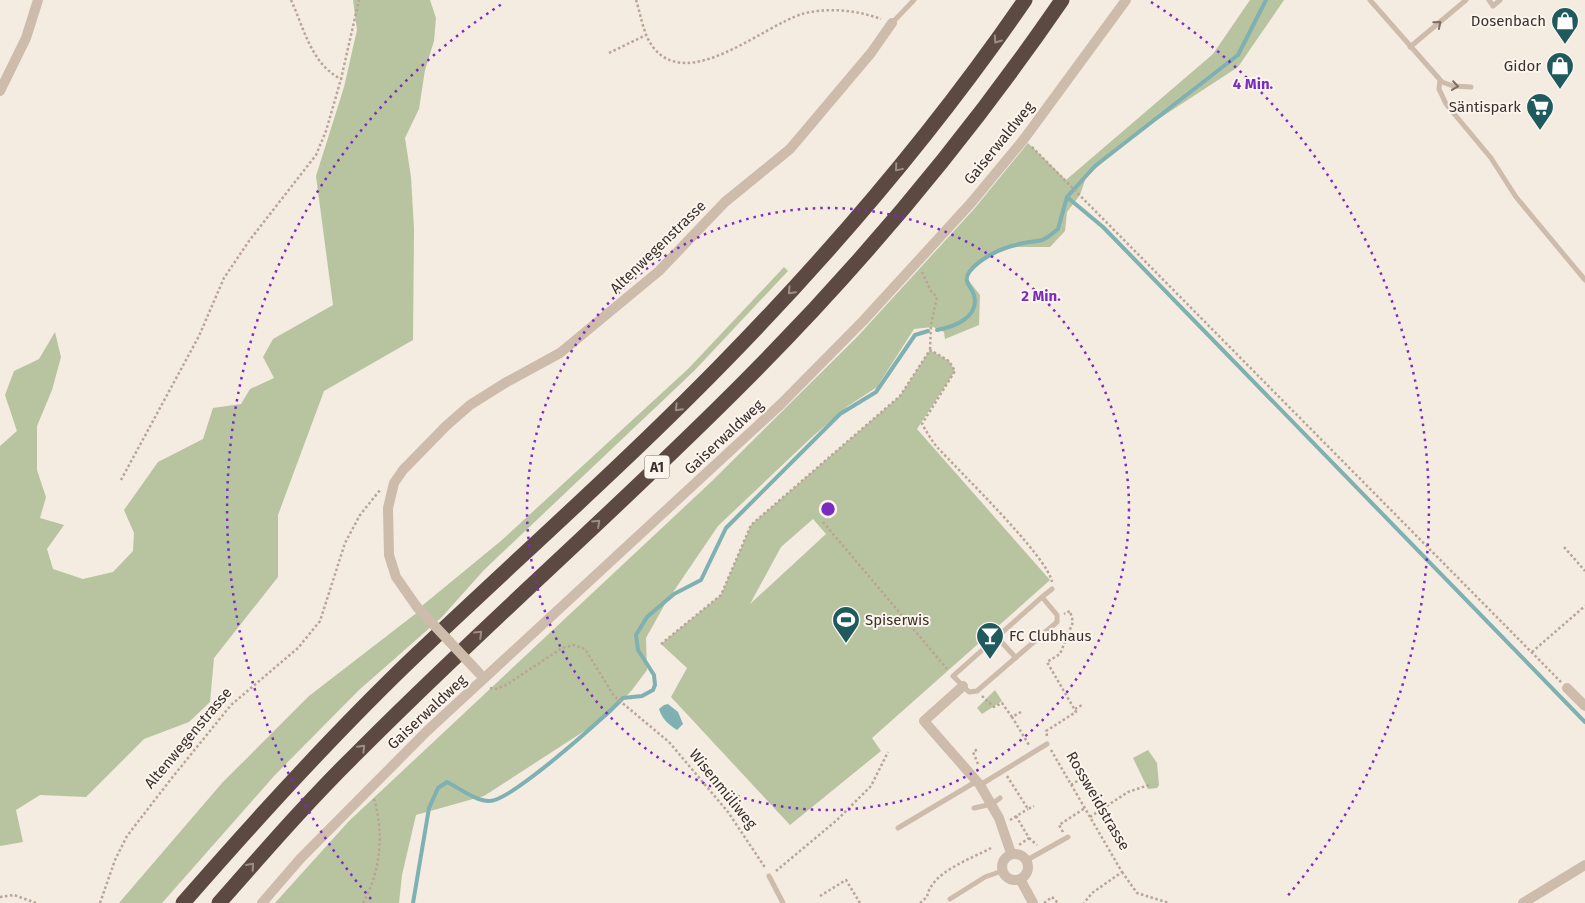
<svg xmlns="http://www.w3.org/2000/svg" width="1585" height="903" viewBox="0 0 1585 903" font-family="'Fira Sans',sans-serif">
<style>
.green{fill:#b8c4a0;fill-rule:evenodd}
.water{fill:#7fb0b2}
.lines{fill:none;stroke-linecap:round;stroke-linejoin:round}
.stream{stroke:#7fb0b2;stroke-width:4}
.path{stroke:#b9a596;stroke-width:2.5;stroke-dasharray:2.5 2.5;stroke-linecap:butt}
.service{stroke:#cdbbac;stroke-width:5}
.minor{stroke:#cdbbac;stroke-width:10}
.motorway{stroke:#5c4a42;stroke-width:15}
.minor-bridge{stroke:#cdbbac;stroke-width:10}
.oneway{stroke:#7d6f65}
.oneway2{stroke:#9c8e87}
.ring{fill:none;stroke:#7b2cbf;stroke-width:2.5;stroke-dasharray:2.5 5}
.labels{text-anchor:middle;stroke-width:4;stroke-linejoin:round;paint-order:stroke}
.shield{fill:#fbf5ee;stroke:#756b66;stroke-width:1}
.shield-label{font-size:14px;font-weight:bold;fill:#3b302b}
.poi-label{font-size:15px;fill:#3b302b;stroke:#fbf5ee;text-anchor:end}
.street-label{font-size:15px;fill:#3b302b;stroke:#fbf5ee}
.centre{fill:#7b2cbf;stroke:#fbf5ee;stroke-width:2.5}
.ring-label{font-size:15px;text-anchor:middle;font-weight:bold;fill:#7b2cbf;stroke:#fbf5ee;stroke-width:4;stroke-linejoin:round;paint-order:stroke}
</style>
<rect width="100%" height="100%" fill="#f4ebe1"/>
<path class="green" d="M353 0H430L436 18 434 41 425 70 419 109 405 138 411 177 414 229 413 340 324 391 278 515V577L214 658 210 702 189 722 144 739 86 797 40 795 16 810 23 842 0 846V446L17 431 5 395 14 371 39 359 55 332 61 357 52 390 37 426V470L46 497 40 518 64 525 47 549 53 569 83 579 113 572 133 551 134 533 124 510 158 462 203 439 213 408 241 404 250 389 274 378 263 357 273 339 333 305 316 176 344 87 357 30Z
M1250 0H1284L1238 67 1134 135 1086 177 1080 195 1067 212 1065 231 1050 247H1008L982 262 966 277 980 295 979 325 945 339 944 332 933 327 914 329 877 387 848 406 812 437 718 526 665 604 646 638 647 670 632 690 609 715 484 796 416 815 402 875 399 903H275L349 821 711 482 857 337 974 209 1028 143 1066 180 1213 54Z
M784 267 788 271 694 371 484 570 441 618 359 690 275 775 162 903H119L222 783 309 696 423 608V605L502 540 689 368Z
M930 350 949 361 955 371 917 429 1050 580 872 738 881 751 790 825 671 697 687 668 661 644 721 595 751 525 900 396ZM813 519 826 534 750 604 781 547Z
M995 690 1002 701 982 714 977 708Z
M1148 750 1157 763 1159 785 1157 788 1148 789 1133 758Z"/>
<path class="water" d="M668 704 678 712 683 724 677 730C669 725 662 719 659 709L664 705Z"/>
<g class="lines">
<path class="stream" d="M1067 197 1103 227 1585 722
M937 330C953 327 980 318 974 295 971 286 962 281 970 271 979 259 1001 248 1016 245 1024 242 1034 242 1042 240 1048 238 1053 233 1058 229L1067 197 1095 166 1238 55 1266 0
M413 903 429 808 438 788 447 782C459 788 476 801 489 801 510 802 605 717 623 698L642 696 653 690 655 685 654 675 638 650 636 635 647 617 674 594 701 580 726 528 840 414 876 392 915 335 928 331"/>
<path class="path" d="M291 0C304 28 311 64 341 79L359 0
M636 0C641 15 643 34 653 47 688 93 763 26 802 14 828 7 856 10 881 19
M609 53 646 35
M1032 147 1561 682
M922 272 931 291 937 297 931 325 930 350
M121 480 199 336 224 278 249 241 316 155 326 131 341 79
M823 522 948 670
M1564 547 1585 571
M661 644 721 595 751 525 900 396 930 350 949 361 955 371 922 424C927 432 931 440 937 447 959 471 1048 557 1052 582
M1532 652 1585 606
M490 688 496 689 506 685 562 648 574 645 585 649 614 696 669 742 728 812 766 869
M982 696 994 707 1002 703 1012 717
M1075 709 1082 705
M1021 712 1012 717 1029 745
M1047 736 1046 731 1076 712 1047 662 1060 654 1073 622 1070 611 1064 614
M1051 750 1122 872 1092 893 1084 903
M978 764 973 752 978 749
M1007 776 1028 809 1034 806
M1071 785 1085 776
M1016 816 1029 838 1019 845
M1090 817 1128 792 1149 785
M1010 820 1028 809
M1063 832 1059 825 1085 808
M1029 838 1037 845
M776 871 837 820 871 786 888 752
M1122 872 1137 893 1169 903
M820 896 846 880 860 903
M0 897 14 895 36 903
M100 903 115 860 127 836 171 779 231 705 298 648 320 621 345 543 360 515 380 490
M363 903C381 871 384 833 374 799
M920 903 927 897C931 872 971 859 991 848
M1044 903 1052 897 1058 903"/>
<path class="service" d="M1370 0 1442 82 1453 86 1471 87
M1489 0 1493 6 1500 0
M892 23 914 0
M1410 47 1466 0
M1440 80 1439 89 1446 104 1491 158 1516 197 1585 280
M1042 597 1057 615V622L977 691 969 692 953 676 1042 597 1052 589
M997 637 1016 658
M980 785 1047 744
M974 808 992 804 1000 798
M898 828 977 781
M1027 860 1068 837
M769 876 783 903
M950 899 985 877 1002 871"/>
<path class="minor" d="M0 91 26 38 38 0
M417 607 396 577 389 555 388 508 394 483 403 470 446 426 470 405 505 383 560 353 659 271 725 202 790 149 871 53 892 23
M963 686 924 721 980 785 999 818 1011 853
M1567 688 1585 706
M1002 867a13 13 0 1 1 26 0a13 13 0 1 1-26 0Z
M1020 879 1033 903
M262 903 300 859 427 731 780 405 863 321 971 203 1024 139 1126 0
M1523 903 1585 865"/>
<path class="motorway" d="M183 903C258 817 334 733 417 654 518 558 622 466 719 367 830 254 935 131 1025 0
M219 903C264 852 309 800 358 752 484 625 618 509 744 382 861 265 968 137 1062 0"/>
<path class="minor-bridge" d="M417 607 479 673"/>
</g>
<defs><path id="oneway-chevron" d="M-2-3.5L2.5 0L-2 3.5" fill="none" stroke-width="1.6" stroke-linecap="round" stroke-linejoin="round" transform="scale(1.25)"/></defs>
<g class="oneway">
<use href="#oneway-chevron" transform="translate(1438 24) rotate(-40)"/>
<use href="#oneway-chevron" transform="translate(1455 86) rotate(8)"/>
</g>
<g class="oneway2">
<use href="#oneway-chevron" transform="translate(997 40) rotate(126)"/>
<use href="#oneway-chevron" transform="translate(898 168) rotate(130)"/>
<use href="#oneway-chevron" transform="translate(791 291) rotate(133)"/>
<use href="#oneway-chevron" transform="translate(678 408) rotate(135)"/>
<use href="#oneway-chevron" transform="translate(597 523) rotate(-43)"/>
<use href="#oneway-chevron" transform="translate(479 634) rotate(-44)"/>
<use href="#oneway-chevron" transform="translate(362 748) rotate(-45)"/>
<use href="#oneway-chevron" transform="translate(251 866) rotate(-49)"/>
</g>
<g class="ring">
<circle cx="828" cy="509" r="301"/>
<path d="M371 899A601 601 0 0 1 505 2M1151 2A601 601 0 0 1 1285 899"/>
</g>
<defs>
<symbol id="shop-pin" viewBox="-11 -11 22 30"><path d="M0 17L-7.5 6A9.5 9.5 0 1 1 7.5 6Z" fill="#1f5a5e" stroke="#fbf5ee"/><path d="M-5-2.5h2.3a2.7 3.5 0 0 1 5.4 0H5L5.5 6h-11ZM-1.5-2.5h3a1.5 2.3 0 0 0-3 0Z" fill="#fff"/></symbol>
<symbol id="supermarket-pin" viewBox="-11 -11 22 30"><path d="M0 17L-7.5 6A9.5 9.5 0 1 1 7.5 6Z" fill="#1f5a5e" stroke="#fbf5ee"/><path d="M-6-5.5h2.5l.6 2H6L4.5 2H-2.5L-4.4-4H-6ZM-1.5 3.2a1.3 1.3 0 1 0 .1 0ZM3 3.2a1.3 1.3 0 1 0 .1 0Z" fill="#fff"/></symbol>
<symbol id="stadium-pin" viewBox="-11 -11 22 30"><path d="M0 17L-7.5 6A9.5 9.5 0 1 1 7.5 6Z" fill="#1f5a5e" stroke="#fbf5ee"/><path d="M0-5a6.5 5 0 1 0 0 10a6.5 5 0 1 0 0-10ZM-3.5-1.8h7v3.6h-7Z" fill="#fff"/></symbol>
<symbol id="bar-pin" viewBox="-11 -11 22 30"><path d="M0 17L-7.5 6A9.5 9.5 0 1 1 7.5 6Z" fill="#1f5a5e" stroke="#fbf5ee"/><path d="M-6-5H6L.8 .8V4.5H3.5V6h-7V4.5H-.8V.8Z" fill="#fff"/></symbol>
</defs>
<g fill-rule="evenodd">
<use href="#shop-pin" x="1549" y="5" width="32" height="43"/>
<use href="#shop-pin" x="1544" y="50" width="32" height="43"/>
<use href="#supermarket-pin" x="1524" y="91" width="32" height="43"/>
<use href="#stadium-pin" x="830" y="604" width="32" height="43"/>
<use href="#bar-pin" x="974" y="620" width="32" height="43"/>
</g>
<g class="labels">
<rect class="shield" x="644.5" y="455.5" width="25" height="23" rx="4"/>
<g class="shield-label">
<text x="657" y="472">A1</text>
</g>
<g class="poi-label">
<text x="1546" y="26">Dosenbach</text>
<text x="1541" y="71">Gidor</text>
<text x="1521" y="112">Säntispark</text>
<text x="865" y="625" text-anchor="start">Spiserwis</text>
<text x="1009" y="641" text-anchor="start">FC Clubhaus</text>
</g>
<g class="street-label">
<text transform="translate(999 143) rotate(-51)" y="5">Gaiserwaldweg</text>
<text transform="translate(658 247) rotate(-44)" y="5">Altenwegenstrasse</text>
<text transform="translate(724 437) rotate(-43)" y="5">Gaiserwaldweg</text>
<text transform="translate(427 712) rotate(-43)" y="5">Gaiserwaldweg</text>
<text transform="translate(188 738) rotate(-50)" y="5">Altenwegenstrasse</text>
<text transform="translate(723 789) rotate(51)" y="5">Wisenmüliweg</text>
<text transform="translate(1098 801) rotate(60)" y="5">Rossweidstrasse</text>
</g>
</g>
<circle cx="828" cy="509" r="8" class="centre"/>
<g class="ring-label">
<text x="1253" y="89">4 Min.</text>
<text x="1041" y="301">2 Min.</text>
</g>
</svg>
